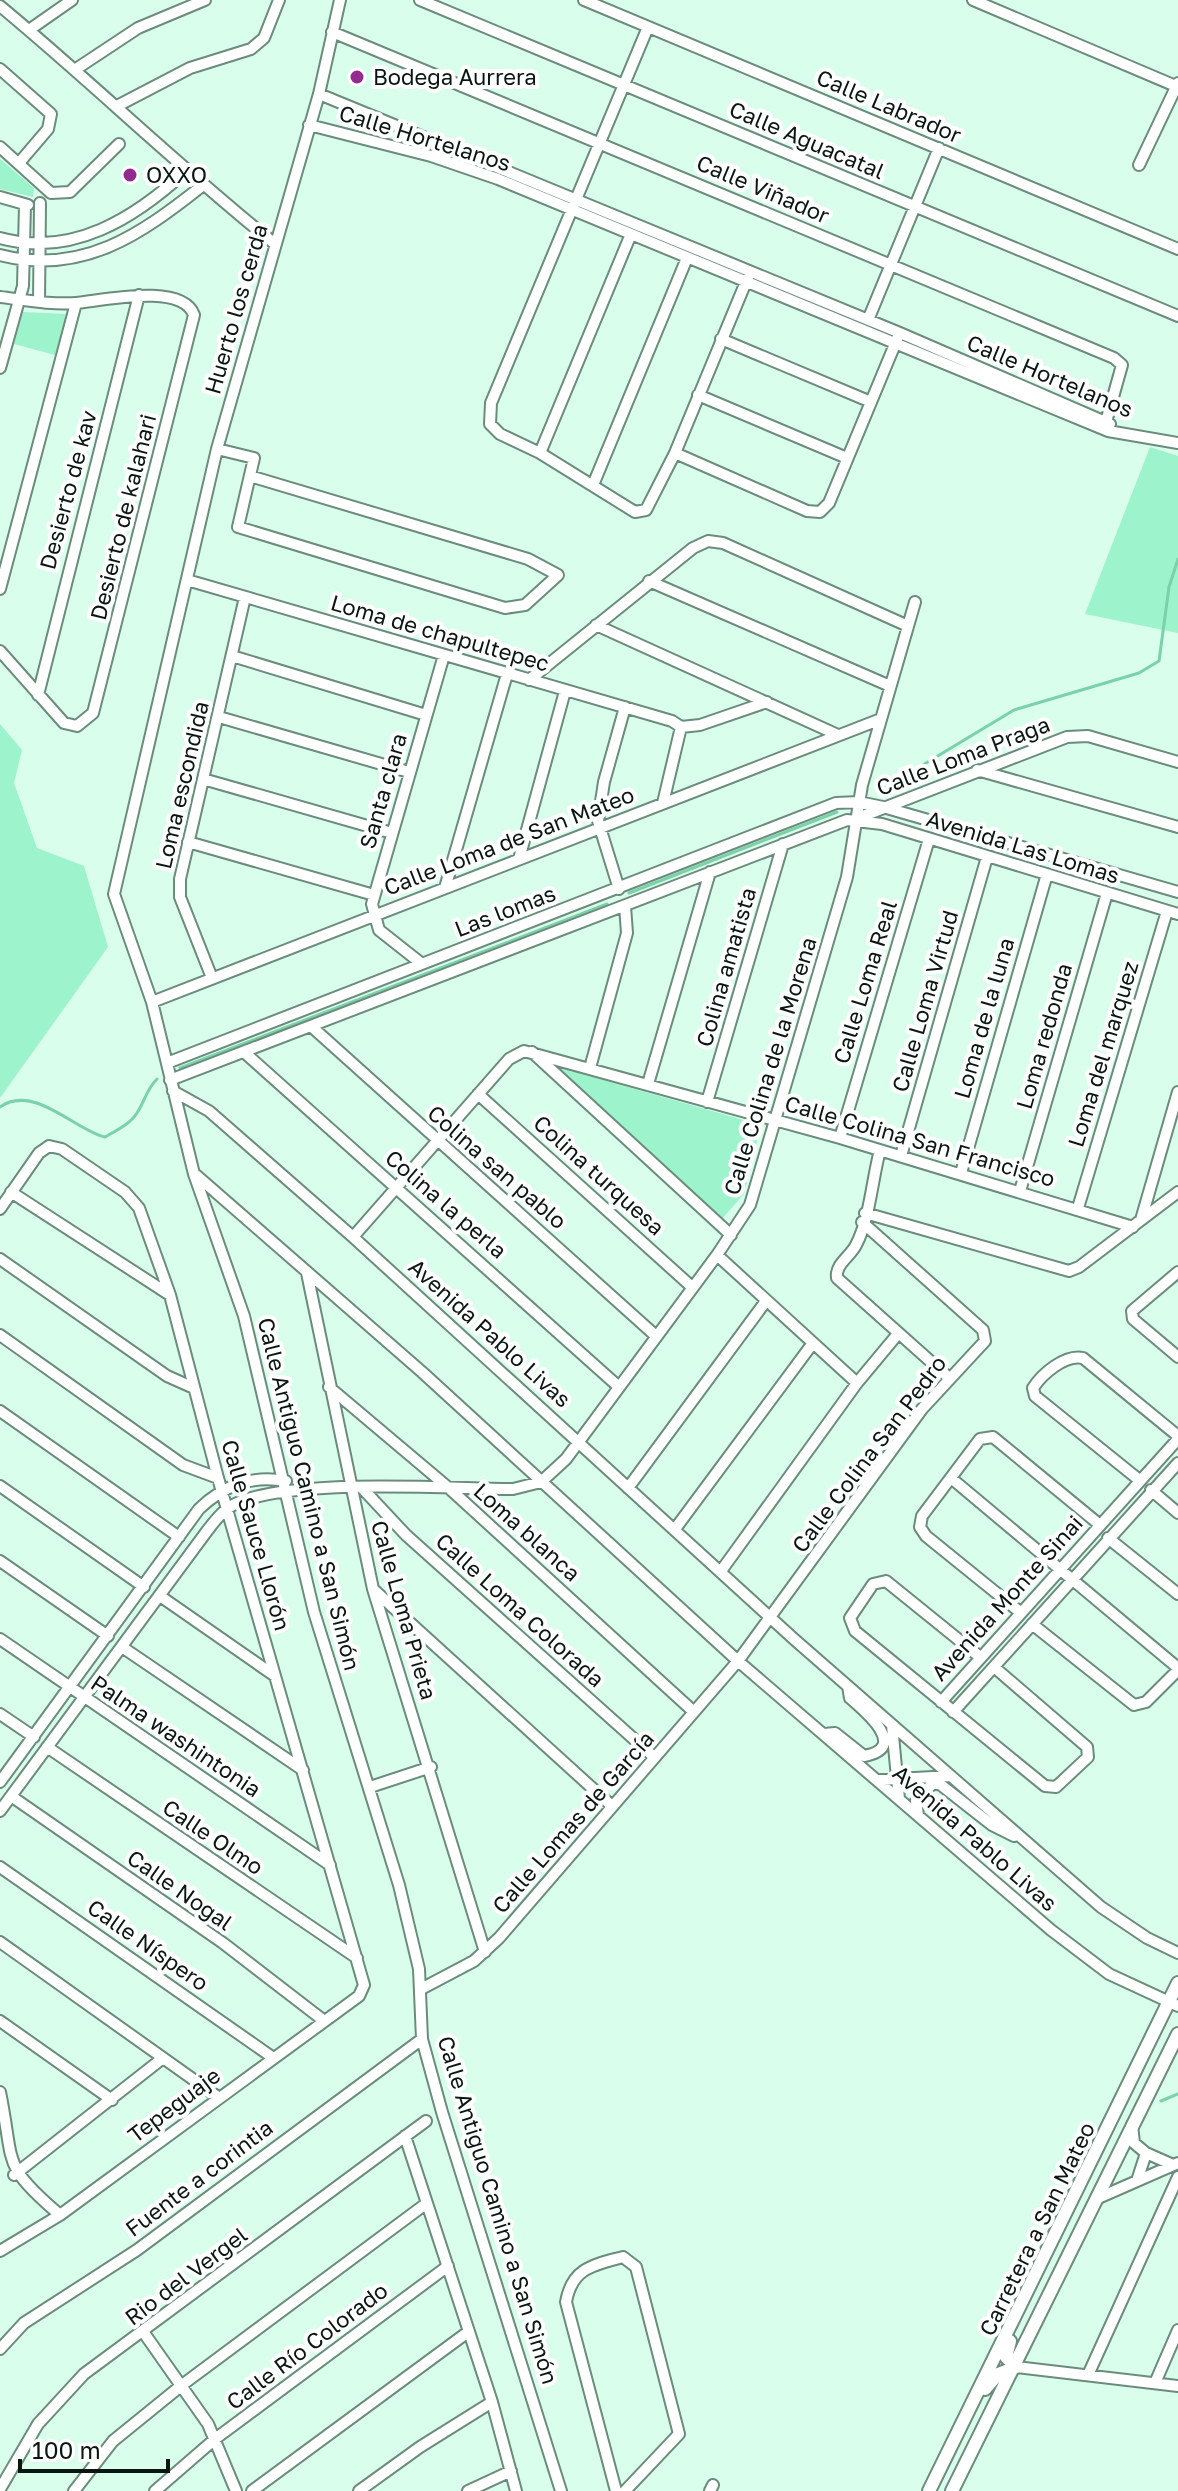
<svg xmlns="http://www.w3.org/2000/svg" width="1178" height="2491" viewBox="0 0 1178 2491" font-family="'Golos Text',sans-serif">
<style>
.green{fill:#9df3cb}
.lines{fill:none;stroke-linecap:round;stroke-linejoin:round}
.stream{stroke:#7ad1aa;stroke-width:3}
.minor-casing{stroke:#6b8c7c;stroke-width:14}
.major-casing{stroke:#6b8c7c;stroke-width:16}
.minor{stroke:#fff;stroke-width:10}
.major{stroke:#fff;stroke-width:12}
.poi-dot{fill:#932a8e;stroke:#fff;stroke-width:3}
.labels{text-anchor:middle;stroke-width:8;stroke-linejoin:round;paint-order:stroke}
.poi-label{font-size:22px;fill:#0a1711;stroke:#fff;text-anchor:start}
.street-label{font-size:22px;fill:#0a1711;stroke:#fff}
</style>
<rect width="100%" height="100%" fill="#dafeec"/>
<path class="green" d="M0 159 34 188 33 197 0 189Z
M23 312 67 314 55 355 14 344Z
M1150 447 1178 456V633L1085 614Z
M0 724 22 750 14 783 37 848 84 866 108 947 0 1098Z
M551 1065 761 1125 744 1194 721 1220Z"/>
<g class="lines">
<path class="stream" d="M878 792 1014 710 1139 673 1159 661 1169 587 1178 559
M629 893 837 812
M180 1068 607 904
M0 1107C34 1083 76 1131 105 1137 117 1130 130 1124 137 1113 145 1101 146 1090 157 1079
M1161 2101 1178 2094"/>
<defs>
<path id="minor" d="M340 0 319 94 217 449 114 894 152 1002 194 1174 244 1316 314 1612 399 1885 419 1969 422 2039 442 2112 561 2491
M420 0 1178 316
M584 0 1178 249
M973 0 1178 87
M0 6C93 83 180 168 275 244
M648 27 491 403 490 424 500 434 540 453 635 512 646 510 675 453 748 277
M29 30 72 0
M332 32 1114 358 1122 365 1106 422
M0 69 51 114 48 129 19 163
M76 69 138 28 205 0
M319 94 900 333 1110 424
M117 106 190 68 251 49 264 38 279 0
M309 125 431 156 498 179 1108 431 1178 443
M0 147 51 193
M1139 165 1178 83
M51 193 70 192 119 144
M0 197 28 205
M0 238C72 258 135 218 186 171
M0 255C83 276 141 234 202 186
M0 297C25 300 51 305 76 303 101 301 182 282 194 315L93 713 77 726 64 723 0 651
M39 302 40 203
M868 320 939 148
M721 339 871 402
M0 368 23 286 25 205
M698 395 847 458
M217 449 254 458 238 527 505 608 525 605 558 575 528 559 250 476
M540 453 631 234
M675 453 807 511 820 512 829 503 898 337
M593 485 687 258
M187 580 672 721 681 727
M649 581 890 686
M0 589 76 303
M596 625 838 735
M232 656 426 715
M529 680 693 548 708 541 723 543 908 626
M38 695 139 295
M219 717 409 772
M681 727 700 725 767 702
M977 770 1178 827
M203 779 392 833
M663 803 681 727
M858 818 1067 737 1088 736 1178 762
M188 842 374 895
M519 859 565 691
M445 888 507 674
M619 889 598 821 604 782 625 707
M422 964 379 930 372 904 444 655
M212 978 180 897V879L245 597
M152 1002 881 719
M312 1027 656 1336
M532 1052 731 1235
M245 1053 619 1387
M167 1063 836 803 859 802 883 807 1178 892
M590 1068 627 933 625 906
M170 1080 847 820 882 824 1178 914
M648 1084 710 872
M173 1091 209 1111 353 1237 795 1640 1101 1907 1147 1938 1178 1953
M478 1094 692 1287
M707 1102 783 844
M840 1138 929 839
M880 1150C872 1180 870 1218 856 1245 850 1257 835 1264 837 1278L948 1377
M901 1156 987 857
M961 1173 1047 874
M196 1175 422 1372 738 1661 1051 1930 1109 1974 1178 2006
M1020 1191 1107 893
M11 1192 170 1295
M1078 1208 1167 911
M0 1209 39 1153 49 1146 62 1149 125 1192 139 1208 170 1295 218 1478 364 1985 359 1996 60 2215 0 2251
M865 1213 1069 1271 1079 1267 1178 1192
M1141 1220 1178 1092
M353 1237 509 1059 524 1051 840 1138 1133 1227
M717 1255 857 1383
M0 1259 167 1376 194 1388
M1178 1272 1132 1311 1133 1319 1178 1357
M307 1273 373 1589 485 1952
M0 1335 183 1465 218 1478
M329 1387 450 1489 694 1712
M0 1411 179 1537
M951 1478 1178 1668
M1138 1479 1035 1396 1033 1388C1042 1374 1065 1354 1083 1358L1178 1436
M0 1486 144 1587
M628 1488 766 1301
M363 1489 406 1535 654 1757
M1151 1490 1178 1513
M675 1529 813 1343
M1108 1538 1178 1594
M0 1561 108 1636
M721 1571 857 1383 897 1335
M374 1590 612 1806
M160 1596 275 1676
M1020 1612 926 1536 920 1527 922 1516 980 1439 993 1437 1100 1525
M1032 1624 1134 1705 1146 1702 1178 1670
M0 1639 330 1865
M122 1647 303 1770
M980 1657 886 1581 873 1584 850 1618 855 1631 1045 1786 1056 1787 1088 1757 1087 1747 994 1667
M941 1702 1178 1439
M953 1712 1178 1463
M0 1714 34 1737
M892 1725 899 1799
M824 1734 835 1733 864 1756C910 1748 865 1711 850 1698L848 1686
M47 1747 357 1958
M878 1780 951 1776
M0 1782 199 1509C224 1485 251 1475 286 1481
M370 1787 431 1767
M11 1796 223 1943 323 2020
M0 1811 207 1531C213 1523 220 1514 228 1508 275 1476 450 1489 513 1489L541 1482 566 1459 717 1255 750 1205 847 877 862 785 915 602
M918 1815 916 1801 933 1783 941 1785 992 1825 1014 1836
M0 1867 272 2057
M0 1942 218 2097
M421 1989 474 1961 499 1938 738 1661 922 1409 985 1341 983 1330 862 1222
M0 2021 112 2100
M0 2092C15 2165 0 2164 60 2215
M1132 2125 1134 2143 1146 2153 1171 2164
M405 2136 492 2402 516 2491
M14 2175 163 2058
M1137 2181 1146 2153
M1096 2199 1178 2163
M144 2333 208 2424 236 2491
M0 2349 24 2323 137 2250 422 2039
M1016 2367 1178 2386
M1088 2375 1178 2177
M1155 2383 1178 2330
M0 2489 38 2424 84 2374 426 2121
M74 2491 113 2441 182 2385 427 2203
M155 2491 215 2439 448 2266
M252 2491 468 2332
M359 2491 420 2447 492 2402
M468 2491 511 2471
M616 2491 566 2302C572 2268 593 2265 623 2257L636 2267 679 2434 625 2491
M710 2491 713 2485"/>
<path id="major" d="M985 2389 998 2374 1016 2367 1006 2357 1010 2341
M929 2491 1178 1983
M952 2491 1178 2034"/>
</defs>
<use href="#minor" class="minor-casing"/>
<use href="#major" class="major-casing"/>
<use href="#minor" class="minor"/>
<use href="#major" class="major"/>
</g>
<g class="poi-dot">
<circle cx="357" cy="77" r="8"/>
<circle cx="130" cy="175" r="8"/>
</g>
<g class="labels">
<g class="poi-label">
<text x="373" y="85">Bodega Aurrera</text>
<text x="146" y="183">OXXO</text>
</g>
<g class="street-label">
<text transform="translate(889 106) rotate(23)" y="8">Calle Labrador</text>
<text transform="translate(425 138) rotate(17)" y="8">Calle Hortelanos</text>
<text transform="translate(807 140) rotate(23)" y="8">Calle Aguacatal</text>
<text transform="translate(763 189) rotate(23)" y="8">Calle Viñador</text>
<text transform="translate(236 309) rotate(-74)" y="8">Huerto los cerda</text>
<text transform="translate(1050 376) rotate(23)" y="8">Calle Hortelanos</text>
<text transform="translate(68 490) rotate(-75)" y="8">Desierto de kav</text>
<text transform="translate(123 517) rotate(-76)" y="8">Desierto de kalahari</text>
<text transform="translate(440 633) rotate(16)" y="8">Loma de chapultepec</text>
<text transform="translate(963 756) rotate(-21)" y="8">Calle Loma Praga</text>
<text transform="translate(182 785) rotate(-77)" y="8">Loma escondida</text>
<text transform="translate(383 791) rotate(-74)" y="8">Santa clara</text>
<text transform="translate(509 841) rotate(-21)" y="8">Calle Loma de San Mateo</text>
<text transform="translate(1023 847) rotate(17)" y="8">Avenida Las Lomas</text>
<text transform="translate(505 911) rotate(-21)" y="8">Las lomas</text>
<text transform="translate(726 967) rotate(-74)" y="8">Colina amatista</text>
<text transform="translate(865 982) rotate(-73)" y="8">Calle Loma Real</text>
<text transform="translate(925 1001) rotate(-74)" y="8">Calle Loma Virtud</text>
<text transform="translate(984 1018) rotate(-74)" y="8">Loma de la luna</text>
<text transform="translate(1044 1036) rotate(-74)" y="8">Loma redonda</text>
<text transform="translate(1103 1054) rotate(-73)" y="8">Loma del marquez</text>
<text transform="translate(770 1066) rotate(-73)" y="8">Calle Colina de la Morena</text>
<text transform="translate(920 1141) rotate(16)" y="8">Calle Colina San Francisco</text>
<text transform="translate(497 1167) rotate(41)" y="8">Colina san pablo</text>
<text transform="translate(599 1175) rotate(42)" y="8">Colina turquesa</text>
<text transform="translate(446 1204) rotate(41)" y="8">Colina la perla</text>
<text transform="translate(490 1333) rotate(42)" y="8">Avenida Pablo Livas</text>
<text transform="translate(869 1454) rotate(-53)" y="8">Calle Colina San Pedro</text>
<text transform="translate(309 1494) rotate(76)" y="8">Calle Antiguo Camino a San Simón</text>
<text transform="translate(527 1532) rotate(42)" y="8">Loma blanca</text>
<text transform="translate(256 1535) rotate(74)" y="8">Calle Sauce Llorón</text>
<text transform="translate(1007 1598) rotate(-48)" y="8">Avenida Monte Sinai</text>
<text transform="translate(404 1610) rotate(74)" y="8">Calle Loma Prieta</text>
<text transform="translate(520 1610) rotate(42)" y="8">Calle Loma Colorada</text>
<text transform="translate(176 1736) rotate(34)" y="8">Palma washintonia</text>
<text transform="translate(573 1822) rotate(-49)" y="8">Calle Lomas de García</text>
<text transform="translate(213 1837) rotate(34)" y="8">Calle Olmo</text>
<text transform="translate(975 1838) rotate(41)" y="8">Avenida Pablo Livas</text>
<text transform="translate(180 1890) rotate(35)" y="8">Calle Nogal</text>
<text transform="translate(148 1945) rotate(35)" y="8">Calle Níspero</text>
<text transform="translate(174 2105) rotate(-37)" y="8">Tepeguaje</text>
<text transform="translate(199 2178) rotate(-37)" y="8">Fuente a corintia</text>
<text transform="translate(498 2210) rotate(73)" y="8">Calle Antiguo Camino a San Simón</text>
<text transform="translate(1037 2229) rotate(-64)" y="8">Carretera a San Mateo</text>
<text transform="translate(186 2276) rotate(-37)" y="8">Rio del Vergel</text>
<text transform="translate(307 2346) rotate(-37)" y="8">Calle Río Colorado</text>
</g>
</g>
<path d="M20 2459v12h148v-12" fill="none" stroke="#0a1711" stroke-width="4"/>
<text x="32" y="2459" font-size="24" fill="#0a1711" stroke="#ffffff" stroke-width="6" paint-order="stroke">100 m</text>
</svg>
